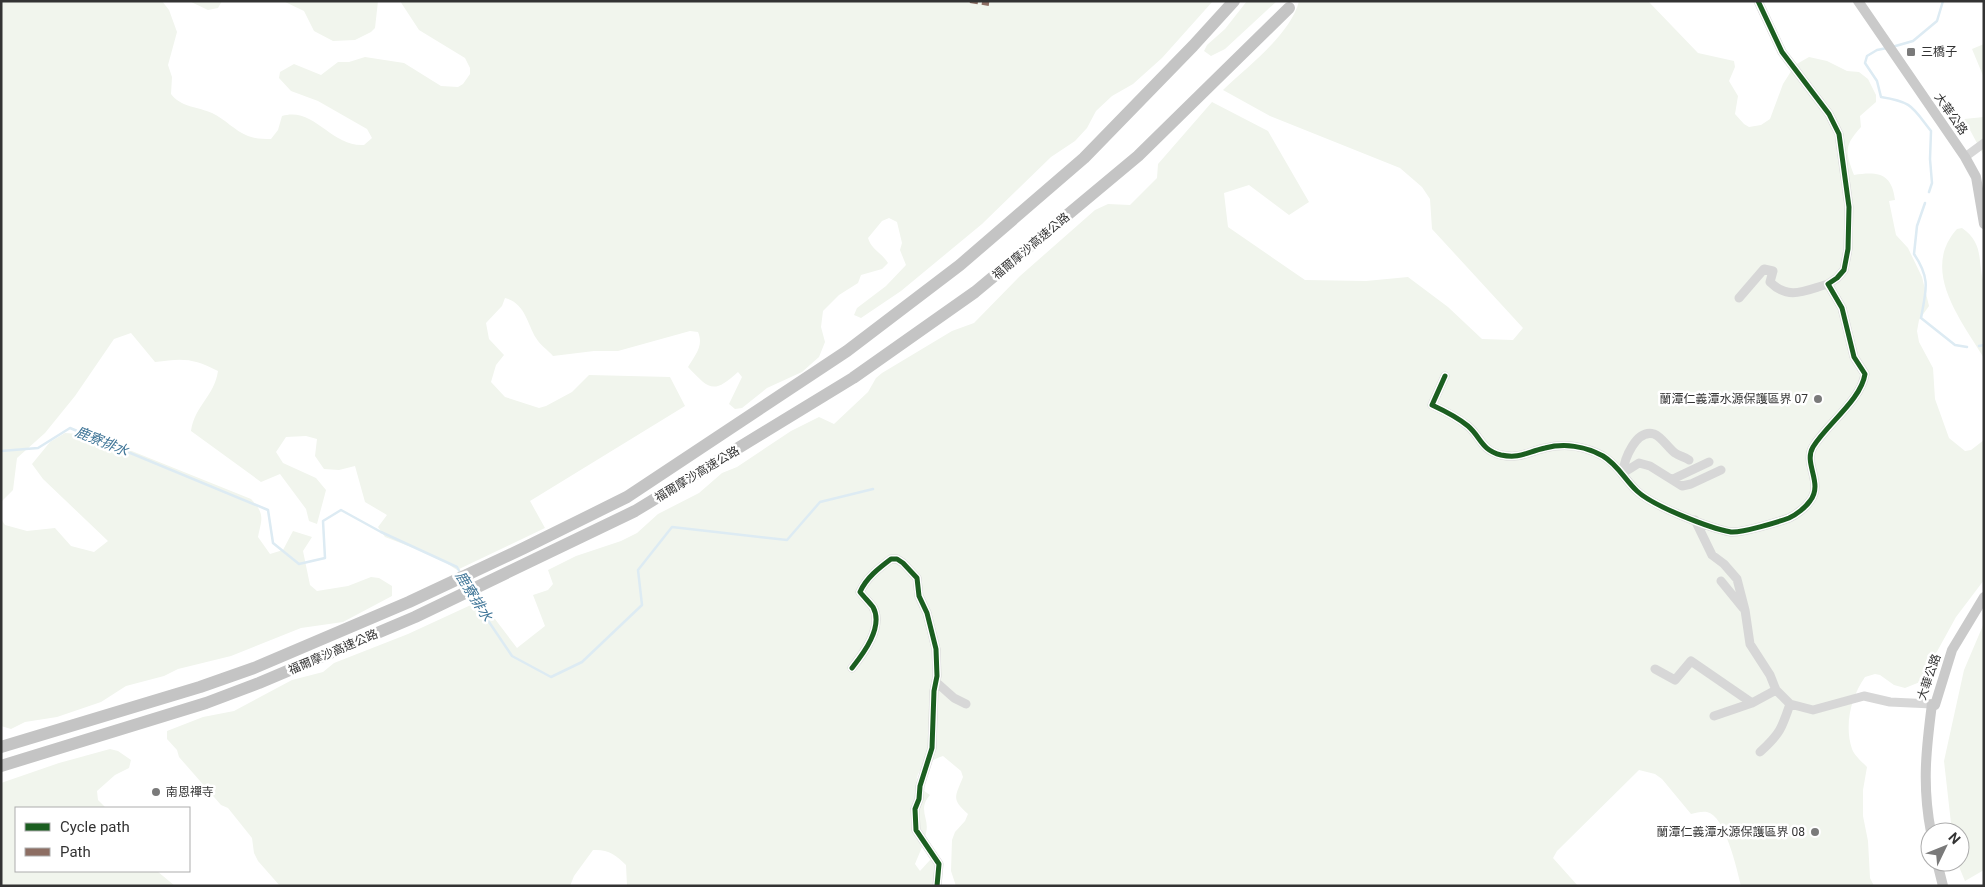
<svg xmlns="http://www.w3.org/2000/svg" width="1985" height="887" viewBox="0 0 1985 887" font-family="Roboto,'Noto Sans TC',sans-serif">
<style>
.green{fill:#f1f5ed}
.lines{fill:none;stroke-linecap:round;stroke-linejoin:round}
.stream{stroke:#ddebf3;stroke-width:2.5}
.minor{stroke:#d7d7d7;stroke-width:9}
.major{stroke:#cacaca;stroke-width:10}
.highway{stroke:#c4c4c4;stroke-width:12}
.quiet{stroke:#8d6e63;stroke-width:4;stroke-dasharray:8 4;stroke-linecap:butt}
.cycleway-casing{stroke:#fff;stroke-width:8}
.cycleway{stroke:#1b5e20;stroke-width:5}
.poi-dot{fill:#7a7a7a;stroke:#fff;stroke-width:2}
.labels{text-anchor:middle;stroke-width:5;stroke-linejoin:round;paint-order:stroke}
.poi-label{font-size:12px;fill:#333;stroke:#fff;text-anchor:start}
.street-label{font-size:12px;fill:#333;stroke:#fff}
.water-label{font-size:14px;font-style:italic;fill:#3f7597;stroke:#fff}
</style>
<rect width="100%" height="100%" fill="#fff"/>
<path class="green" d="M1 1H162L169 10 177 32 168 65 172 77 171 94C180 107 199 107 212 113 225 119 235 131 248 136 256 139 263 139 271 139L278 130 282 116C314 106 331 147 364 145L372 138 367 129 318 101 291 91 279 78 280 72 294 64 321 75 338 62H349L365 57 404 63 441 86 458 87 463 84 470 74V68L465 58 419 30 400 1H1213L1162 58 1133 84 1112 96 1096 111 1087 128 1075 141 1051 157 982 224 901 291 861 318 854 315 857 308 886 286 906 265 900 250 902 243 897 222 889 218 882 221 868 238C871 249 882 253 888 263L882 269 861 275 858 283 839 295 823 311 821 327 825 342 819 357 802 372 767 388 742 408 735 409 729 404 742 377 738 372C713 395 709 389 688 367 695 355 704 346 698 332L690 331 618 351H594L553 356C548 350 540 345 536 338 527 323 525 303 505 298L502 306 486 323 489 339 504 355 496 365 491 382 505 397 539 408 546 406 572 392 589 375 670 377 685 406 530 501 545 528 457 570 437 557 385 537 378 527 387 515 365 502 355 466 339 470 324 469 315 456 317 439 306 436 286 437 276 452 283 463 316 478 326 490 317 524 309 521 306 509 280 474 261 482 191 431C195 405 214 397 218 371 193 358 183 358 155 362L131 333 114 339 75 396 45 433 17 458 13 490 1 502Z
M189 1H222L218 8 208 10Z
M283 1H378L375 28 371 32 355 40 333 41 314 31 304 11Z
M1247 1H1277L1225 49 1211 56 1204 51 1207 45 1225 29Z
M1299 1H1648L1698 53 1734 61 1735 67 1729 81 1738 96 1735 114 1744 124 1749 127 1761 125 1770 119 1783 84 1795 65 1809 57 1827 61 1847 71 1859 72 1868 79 1876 95V102L1860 116 1861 127C1844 146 1845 151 1854 175 1879 171 1892 174 1895 200L1889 201 1896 235 1908 248 1922 277 1929 306 1919 320 1917 331 1919 342 1933 368 1935 399 1949 438 1965 451 1971 450 1984 440V580L1956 617 1934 657 1930 671 1925 680 1905 688 1894 685 1880 675 1875 674 1865 677C1851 697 1844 725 1852 749 1854 755 1862 762 1867 767L1863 790V816L1868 841 1870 878 1874 886H1741C1737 870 1725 815 1707 812 1702 811 1696 813 1691 814L1662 779 1655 774 1639 770 1557 851 1553 858 1578 886H956L951 871 952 840 955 832 965 821 968 814C951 799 955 797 963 777L961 771 943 756C929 761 914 769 917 786L930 795C917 810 930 818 926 833 924 844 919 854 915 864L920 871 930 860 937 857 938 864 932 886H627L626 865C616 855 608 849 593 850L574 876 570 886H280L258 861 254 853 252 838 228 808 221 805 179 757 177 750 167 739V731L203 717 234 711 292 680 323 672 334 663 408 634 473 604 495 619 517 648 545 626 533 595 548 590 553 584 548 570 576 556 621 541 637 533 658 514 699 493 722 473 737 467 791 431 819 417 834 424 868 392 876 378 882 373 952 331 974 323 1020 276 1095 210 1108 204 1130 205 1157 178 1158 164 1212 102 1268 131 1309 202 1289 215 1249 185 1224 193 1228 227 1305 280 1366 281 1408 277 1448 307 1482 339 1513 340 1523 328 1432 229 1430 199 1422 187 1400 168 1270 116 1223 90C1247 67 1291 34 1299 1Z
M1984 44V78L1972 49Z
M1984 117V156L1964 119Z
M1962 228C1985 244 1977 262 1984 284V358C1961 320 1920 270 1957 229Z
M65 433 92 435 251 499C265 514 262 518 258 537L270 554 283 550 293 531 312 537 303 551 310 585 317 591 348 586 371 577 379 578 392 586V596L343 622 301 628 231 656 178 669 164 676 126 686 101 702 57 717 25 722 11 729 1 726V519L5 525 27 531 55 528 71 546 94 552 108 541 43 479 32 464 50 442Z
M1984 623V870L1965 881 1957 862H1960V832H1952L1944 761 1964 670Z
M110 749 118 751 131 760 129 768 115 775 97 791 98 800 106 808H16V871H157L175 886H1V783L59 763Z"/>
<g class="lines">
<path class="stream" d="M1892 47 1913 41 1937 21 1943 1
M1887 48 1877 50 1867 56 1865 63 1877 81 1881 97C1913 102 1912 107 1931 131L1930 159 1932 183 1929 192
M1925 203 1917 226 1914 254C1931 279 1926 290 1921 318L1955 345 1967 347
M1979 346 1984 345
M1 451 38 448 70 428 268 510 273 543 299 564 325 558 323 521 341 510 381 532 457 567 461 574
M473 594 489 622 512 656 551 677 582 662 642 605 638 570 672 527 787 540 820 502 873 489"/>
<path class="minor" d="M1965 157 1984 143
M1739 298 1764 269 1773 271 1770 282C1789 301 1806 290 1828 284
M1445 376 1432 405C1445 411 1457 417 1468 426 1481 437 1481 450 1501 455 1520 459 1527 452 1545 448 1564 443 1585 446 1603 456 1618 465 1625 480 1637 491 1653 506 1709 528 1731 532 1742 533 1778 522 1789 518 1796 515 1806 507 1810 501 1824 483 1803 464 1813 447 1827 424 1861 400 1865 374L1854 357 1842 308 1828 284 1837 278 1844 270 1848 249 1849 207 1839 134 1829 114 1782 52 1758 1
M1623 473 1639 463 1650 466 1682 486 1691 484 1721 470
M1623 473C1624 459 1636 429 1654 434 1662 437 1668 448 1675 453 1679 456 1685 457 1689 460
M1673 479 1709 462
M1695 520 1712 555 1724 564 1737 579 1745 610 1750 644 1770 675 1776 690 1790 704 1813 710 1864 696 1890 702 1932 704
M1721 581 1743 608
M852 668C863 654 884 627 873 607 869 602 864 597 860 592 866 578 879 568 891 559H897L903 563 917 578 919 596 927 613 936 649 937 676 934 691 932 748 920 786 919 799 915 809 916 830 939 864 937 886
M1655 669 1675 680 1691 661 1752 703 1776 690
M936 682 954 698 966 704
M1714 716 1752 703
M1760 752C1780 734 1782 728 1790 704"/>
<path class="major" d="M1858 1 1965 157 1976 177 1984 224
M1931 832C1922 786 1926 750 1932 704L1935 705 1952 650 1984 597
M1937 862 1943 886"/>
<path class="highway" d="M1 747 200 687 254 668 409 602 524 548 627 497 847 351 960 265 1084 158 1193 46 1234 1
M1 766 206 703 259 683 415 617 635 511 853 378 975 292 1138 156 1289 8"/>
<path class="quiet" d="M970 1 989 4"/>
<defs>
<path id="cycleway" d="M1445 376 1432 405C1445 411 1457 417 1468 426 1481 437 1481 450 1501 455 1520 459 1527 452 1545 448 1564 443 1585 446 1603 456 1618 465 1625 480 1637 491 1653 506 1709 528 1731 532 1742 533 1778 522 1789 518 1796 515 1806 507 1810 501 1824 483 1803 464 1813 447 1827 424 1861 400 1865 374L1854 357 1842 308 1828 284 1837 278 1844 270 1848 249 1849 207 1839 134 1829 114 1782 52 1758 1
M852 668C863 654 884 627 873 607 869 602 864 597 860 592 866 578 879 568 891 559H897L903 563 917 578 919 596 927 613 936 649 937 676 934 691 932 748 920 786 919 799 915 809 916 830 939 864 937 886"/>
</defs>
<use href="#cycleway" class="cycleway-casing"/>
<use href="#cycleway" class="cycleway"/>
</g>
<g class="poi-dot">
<rect x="1906" y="47" width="10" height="10" rx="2.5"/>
<circle cx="1818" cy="399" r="5"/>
<circle cx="156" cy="792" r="5"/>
<circle cx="1815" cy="832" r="5"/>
</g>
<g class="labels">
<g class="poi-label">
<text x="1921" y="56">三橋子</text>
<text x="1808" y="403" text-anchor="end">蘭潭仁義潭水源保護區界 07</text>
<text x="166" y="796">南恩禪寺</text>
<text x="1805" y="836" text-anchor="end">蘭潭仁義潭水源保護區界 08</text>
</g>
<g class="street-label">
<text transform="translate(1951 114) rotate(55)" y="4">大華公路</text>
<text transform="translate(1031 246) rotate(-40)" y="4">福爾摩沙高速公路</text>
<text transform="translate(697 474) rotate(-31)" y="4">福爾摩沙高速公路</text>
<text transform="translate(333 652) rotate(-23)" y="4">福爾摩沙高速公路</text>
<text transform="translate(1929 677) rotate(-71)" y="4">大華公路</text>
</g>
<g class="water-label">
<text transform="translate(102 441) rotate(22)" y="5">鹿寮排水</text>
<text transform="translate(474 596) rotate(58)" y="5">鹿寮排水</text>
</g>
</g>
<rect width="1985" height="887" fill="none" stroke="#333333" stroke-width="5"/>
<rect x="15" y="807" width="175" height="65" fill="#ffffff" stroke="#adadad"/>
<rect x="25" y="823" width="25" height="8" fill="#1b5e20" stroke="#adadad"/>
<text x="60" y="832" font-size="15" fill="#333333">Cycle path</text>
<rect x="25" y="848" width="25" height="8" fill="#8d6e63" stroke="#adadad"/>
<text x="60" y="857" font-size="15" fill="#333333">Path</text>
<g transform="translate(1945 847) rotate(47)"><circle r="24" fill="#ffffff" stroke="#adadad"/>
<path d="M0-4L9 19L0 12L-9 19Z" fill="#7a7a7a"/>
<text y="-8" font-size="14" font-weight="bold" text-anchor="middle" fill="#333333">N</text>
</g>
</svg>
